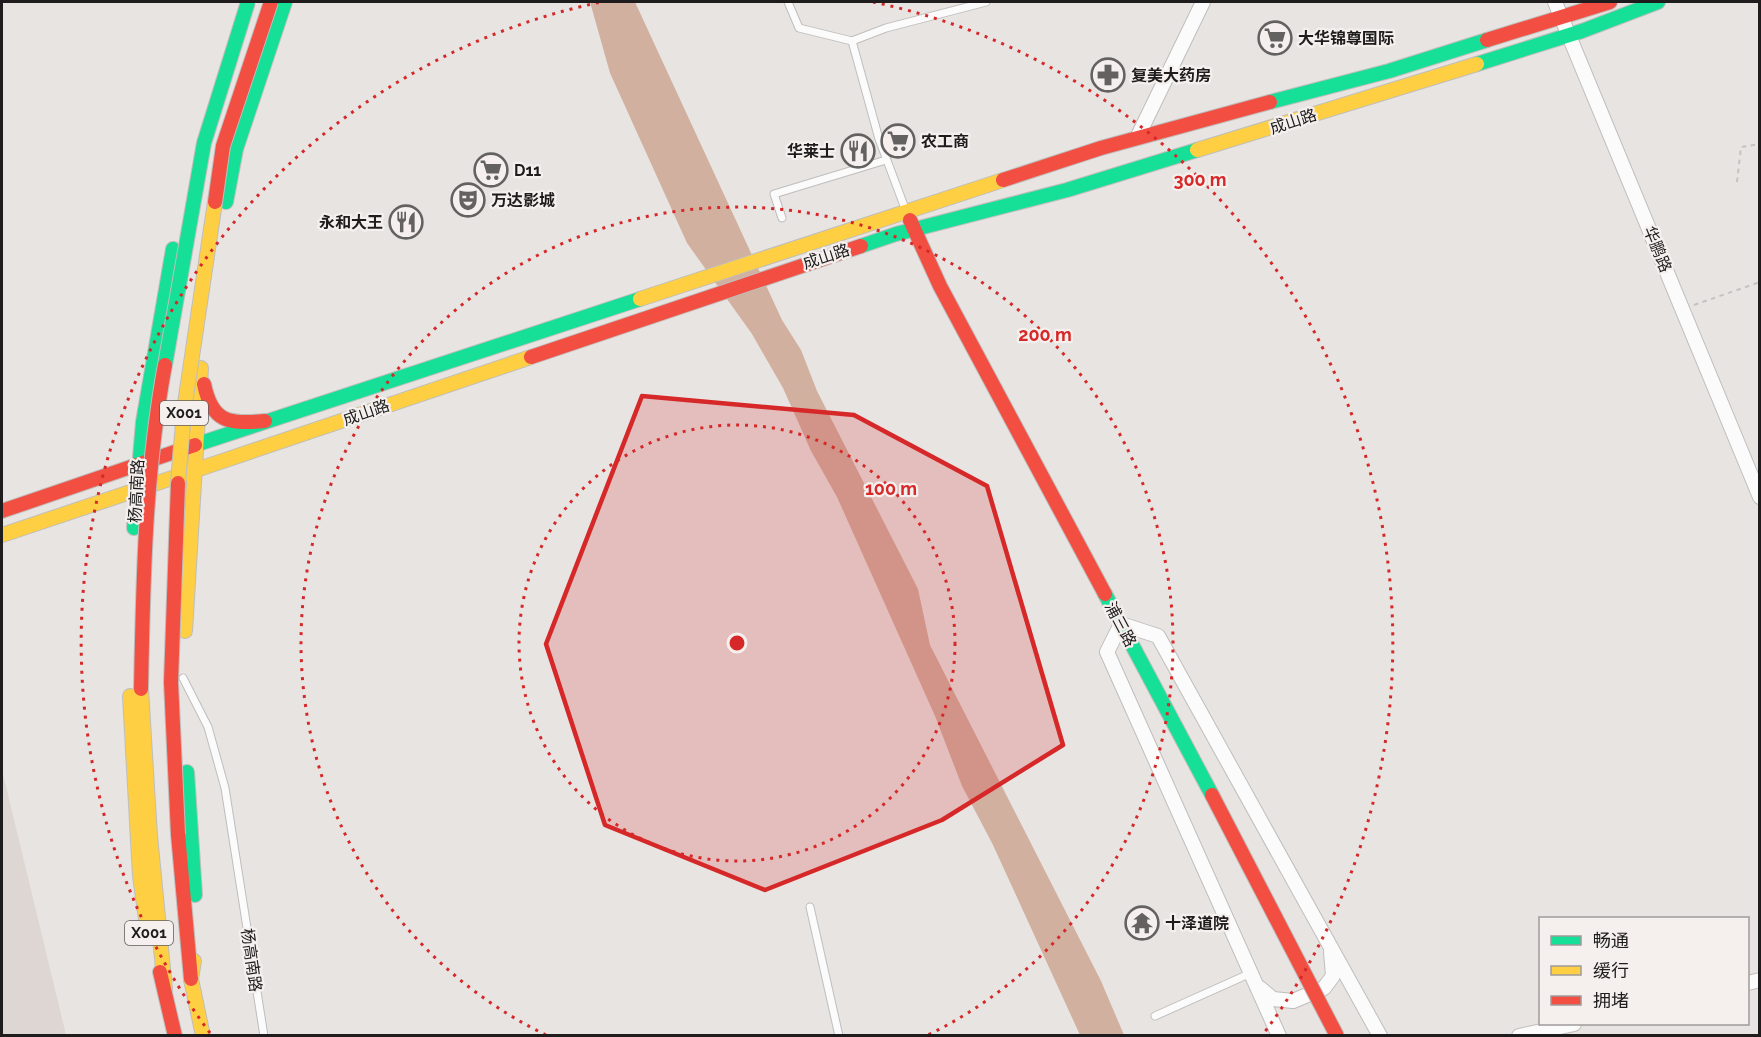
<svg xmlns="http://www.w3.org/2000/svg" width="1761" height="1037" viewBox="0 0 1761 1037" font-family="Raleway,'Noto Sans SC',sans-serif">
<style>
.built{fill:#ded6d2}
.water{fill:#d1b0a0}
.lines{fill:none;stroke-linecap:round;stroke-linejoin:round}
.lane-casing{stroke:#bfbebc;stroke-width:9}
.street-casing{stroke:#bfbebc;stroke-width:16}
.fast-casing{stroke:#bfbebc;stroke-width:16}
.slow-casing{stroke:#bfbebc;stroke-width:16}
.jam-casing{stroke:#bfbebc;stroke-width:16}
.path{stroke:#c3c3c2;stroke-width:2;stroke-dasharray:4.5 4.5;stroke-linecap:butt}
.lane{stroke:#fbfbfb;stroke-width:7}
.street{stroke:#fbfbfb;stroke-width:14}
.fast{stroke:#16e098;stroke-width:14}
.slow{stroke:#ffcf43;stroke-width:14}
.jam{stroke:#f24e42;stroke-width:14}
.fast-bridge-casing{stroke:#bfbebc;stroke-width:16;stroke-linecap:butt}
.slow-bridge-casing{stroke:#bfbebc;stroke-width:16;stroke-linecap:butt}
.jam-bridge-casing{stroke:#bfbebc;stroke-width:16;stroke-linecap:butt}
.fast-bridge{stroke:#16e098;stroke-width:14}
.slow-bridge{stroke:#ffcf43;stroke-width:14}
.jam-bridge{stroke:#f24e42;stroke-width:14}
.marked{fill:#d62828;fill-opacity:0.2;stroke:#d62828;stroke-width:4.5;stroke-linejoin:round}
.ring{fill:none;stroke:#d62828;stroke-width:3;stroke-dasharray:3 6}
.labels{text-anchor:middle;stroke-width:4.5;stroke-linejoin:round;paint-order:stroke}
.shield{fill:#f5f0ee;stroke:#5e5c5b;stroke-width:1.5}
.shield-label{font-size:15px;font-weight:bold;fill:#1e1c1c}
.poi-label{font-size:16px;font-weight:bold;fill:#1e1c1c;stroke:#f5f0ee;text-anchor:start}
.street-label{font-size:16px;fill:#1e1c1c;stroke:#f5f0ee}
.centre{fill:#d62828;stroke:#f5f0ee;stroke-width:3}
.ring-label{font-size:18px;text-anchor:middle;font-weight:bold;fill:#d62828;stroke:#f5f0ee;stroke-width:4.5;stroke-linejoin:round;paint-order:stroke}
</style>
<rect width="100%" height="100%" fill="#e7e4e2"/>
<path class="built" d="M2 770 66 1035H2Z"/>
<path class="water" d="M590 2H635L782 320 801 350 817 391 918 589 930 645 1101 981 1124 1035H1080L993 845 962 786 935 716 837 497 811 451 783 388 752 334 687 243 610 73Z"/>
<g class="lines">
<defs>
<path id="lane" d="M788 2 799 28 852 41
M906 211 879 139 852 41 886 28 986 2
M782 218 774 194 886 160
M183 678 208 727 225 788 264 1036
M810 907 839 1036
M1155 1016 1251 973"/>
<path id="street" d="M1555 2 1760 497
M1137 138 1203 2
M1748 983 1760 980
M1260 988 1273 999 1293 1001 1324 988 1333 976 1331 952
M1279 1036 1107 652 1121 624 1158 636 1380 1036
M1519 1036 1574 1024"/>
<path id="fast" d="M1477 64 1582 31 1658 2
M1270 102 1389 71 1487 40
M226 202 236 149 285 2
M861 246 896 234 1067 190 1197 150
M195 445 640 299
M134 528 143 422 173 249
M1105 594 1212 795
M187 772 195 895"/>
<path id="slow" d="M1197 150 1477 64
M640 299 1003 180
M193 471 531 357
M2 535 193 471
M185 631 201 368
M141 689 150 836 165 989
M130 696 140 876 147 926
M194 961 191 979 203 1036"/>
<path id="jam" d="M1487 40 1610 2
M1003 180 1101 148 1270 102
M910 220 940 286 1105 594
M531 357 861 246
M204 384C212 423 229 424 265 421
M2 511 195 445
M178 834 191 979
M160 972 175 1036"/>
</defs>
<use href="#lane" class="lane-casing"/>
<use href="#street" class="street-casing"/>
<use href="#fast" class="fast-casing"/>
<use href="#slow" class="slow-casing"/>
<use href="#jam" class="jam-casing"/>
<path class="path" d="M1737 182 1741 147 1760 144
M1694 305 1760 282"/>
<use href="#lane" class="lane"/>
<use href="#street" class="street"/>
<use href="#fast" class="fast"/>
<use href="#slow" class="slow"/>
<use href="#jam" class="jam"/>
<defs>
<path id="fast-bridge" d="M165 365 204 143 248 2"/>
<path id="slow-bridge" d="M178 483 184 410 215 202"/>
<path id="jam-bridge" d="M215 202 223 146 271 2
M178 483 171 682 178 834
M141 689C143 580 145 473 165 365
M1212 795 1337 1036"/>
</defs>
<use href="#fast-bridge" class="fast-bridge-casing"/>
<use href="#slow-bridge" class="slow-bridge-casing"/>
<use href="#jam-bridge" class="jam-bridge-casing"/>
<use href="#fast-bridge" class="fast-bridge"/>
<use href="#slow-bridge" class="slow-bridge"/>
<use href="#jam-bridge" class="jam-bridge"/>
</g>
<path class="marked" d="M642 396 854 415 987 486 1063 745 942 820 765 890 605 825 546 644Z"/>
<g class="ring">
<circle cx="737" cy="643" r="218"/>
<path d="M546 1035A436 436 0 1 1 928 1035"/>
<path d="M210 1033A655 655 0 0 1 601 2M873 2A655 655 0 0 1 1264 1033"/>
</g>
<defs>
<symbol id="supermarket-ring" viewBox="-11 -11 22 22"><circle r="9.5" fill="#f5f0ee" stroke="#646261" stroke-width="1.5"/><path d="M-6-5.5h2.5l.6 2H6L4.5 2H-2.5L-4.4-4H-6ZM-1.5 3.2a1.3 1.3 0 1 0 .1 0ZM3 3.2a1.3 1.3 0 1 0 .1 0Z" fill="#646261"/></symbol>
<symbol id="pharmacy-ring" viewBox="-11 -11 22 22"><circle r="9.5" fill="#f5f0ee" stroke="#646261" stroke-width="1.5"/><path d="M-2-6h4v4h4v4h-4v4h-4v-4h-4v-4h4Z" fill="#646261"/></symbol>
<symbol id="restaurant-ring" viewBox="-11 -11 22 22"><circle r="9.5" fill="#f5f0ee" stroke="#646261" stroke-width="1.5"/><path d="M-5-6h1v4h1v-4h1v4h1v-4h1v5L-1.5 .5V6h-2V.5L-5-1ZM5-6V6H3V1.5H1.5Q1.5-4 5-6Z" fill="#646261"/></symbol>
<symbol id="theatre-ring" viewBox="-11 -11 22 22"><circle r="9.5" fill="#f5f0ee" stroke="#646261" stroke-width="1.5"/><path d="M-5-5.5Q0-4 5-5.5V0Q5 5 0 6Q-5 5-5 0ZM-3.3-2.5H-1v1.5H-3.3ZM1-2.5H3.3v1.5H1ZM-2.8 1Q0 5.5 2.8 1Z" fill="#646261"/></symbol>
<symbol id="temple-ring" viewBox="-11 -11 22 22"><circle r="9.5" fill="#f5f0ee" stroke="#646261" stroke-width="1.5"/><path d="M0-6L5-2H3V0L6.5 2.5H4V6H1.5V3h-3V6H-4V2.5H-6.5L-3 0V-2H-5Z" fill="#646261"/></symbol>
</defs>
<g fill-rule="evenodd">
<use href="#supermarket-ring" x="1256" y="19" width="38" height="38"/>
<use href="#pharmacy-ring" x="1089" y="56" width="38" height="38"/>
<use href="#supermarket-ring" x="879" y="122" width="38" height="38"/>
<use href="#restaurant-ring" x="839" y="132" width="38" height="38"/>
<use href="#supermarket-ring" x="472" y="151" width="38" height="38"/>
<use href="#theatre-ring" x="449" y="181" width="38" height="38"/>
<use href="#restaurant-ring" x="387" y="203" width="38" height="38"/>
<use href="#temple-ring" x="1123" y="904" width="38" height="38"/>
</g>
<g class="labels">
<g class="shield">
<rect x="160" y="401" width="48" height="24" rx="4.5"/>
<rect x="125" y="921" width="48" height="24" rx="4.5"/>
</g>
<g class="shield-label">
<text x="184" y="418">X001</text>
<text x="149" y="938">X001</text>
</g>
<g class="poi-label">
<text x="1298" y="44">大华锦尊国际</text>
<text x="1131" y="81">复美大药房</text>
<text x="921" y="147">农工商</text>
<text x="835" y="157" text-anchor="end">华莱士</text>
<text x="514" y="176">D11</text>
<text x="491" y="206">万达影城</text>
<text x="383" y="228" text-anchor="end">永和大王</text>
<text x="1165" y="929">十泽道院</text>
</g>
<g class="street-label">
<text transform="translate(1293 121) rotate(-18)" y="6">成山路</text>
<text transform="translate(1658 249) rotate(68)" y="6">华鹏路</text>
<text transform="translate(826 256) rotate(-18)" y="6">成山路</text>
<text transform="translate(366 412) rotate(-19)" y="6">成山路</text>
<text transform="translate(136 491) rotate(-87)" y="6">杨高南路</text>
<text transform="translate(1121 624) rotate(62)" y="6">浦三路</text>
<text transform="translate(252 960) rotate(82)" y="6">杨高南路</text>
</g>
</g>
<circle cx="737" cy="643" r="9" class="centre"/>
<g class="ring-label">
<text x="1200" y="186">300 m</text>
<text x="1045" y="341">200 m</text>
<text x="891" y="495">100 m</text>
</g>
<rect width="1761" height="1037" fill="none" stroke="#1e1c1c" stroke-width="6"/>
<rect x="1539" y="917" width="210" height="108" fill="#f5f0ee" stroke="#9f9b9a" stroke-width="1.5"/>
<rect x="1551" y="936" width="30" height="9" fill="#16e098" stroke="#9f9b9a" stroke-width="1.5"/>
<text x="1593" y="947" font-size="18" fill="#1e1c1c">畅通</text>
<rect x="1551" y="966" width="30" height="9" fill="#ffcf43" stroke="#9f9b9a" stroke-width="1.5"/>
<text x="1593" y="977" font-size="18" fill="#1e1c1c">缓行</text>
<rect x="1551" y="996" width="30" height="9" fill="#f24e42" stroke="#9f9b9a" stroke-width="1.5"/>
<text x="1593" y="1007" font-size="18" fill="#1e1c1c">拥堵</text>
</svg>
